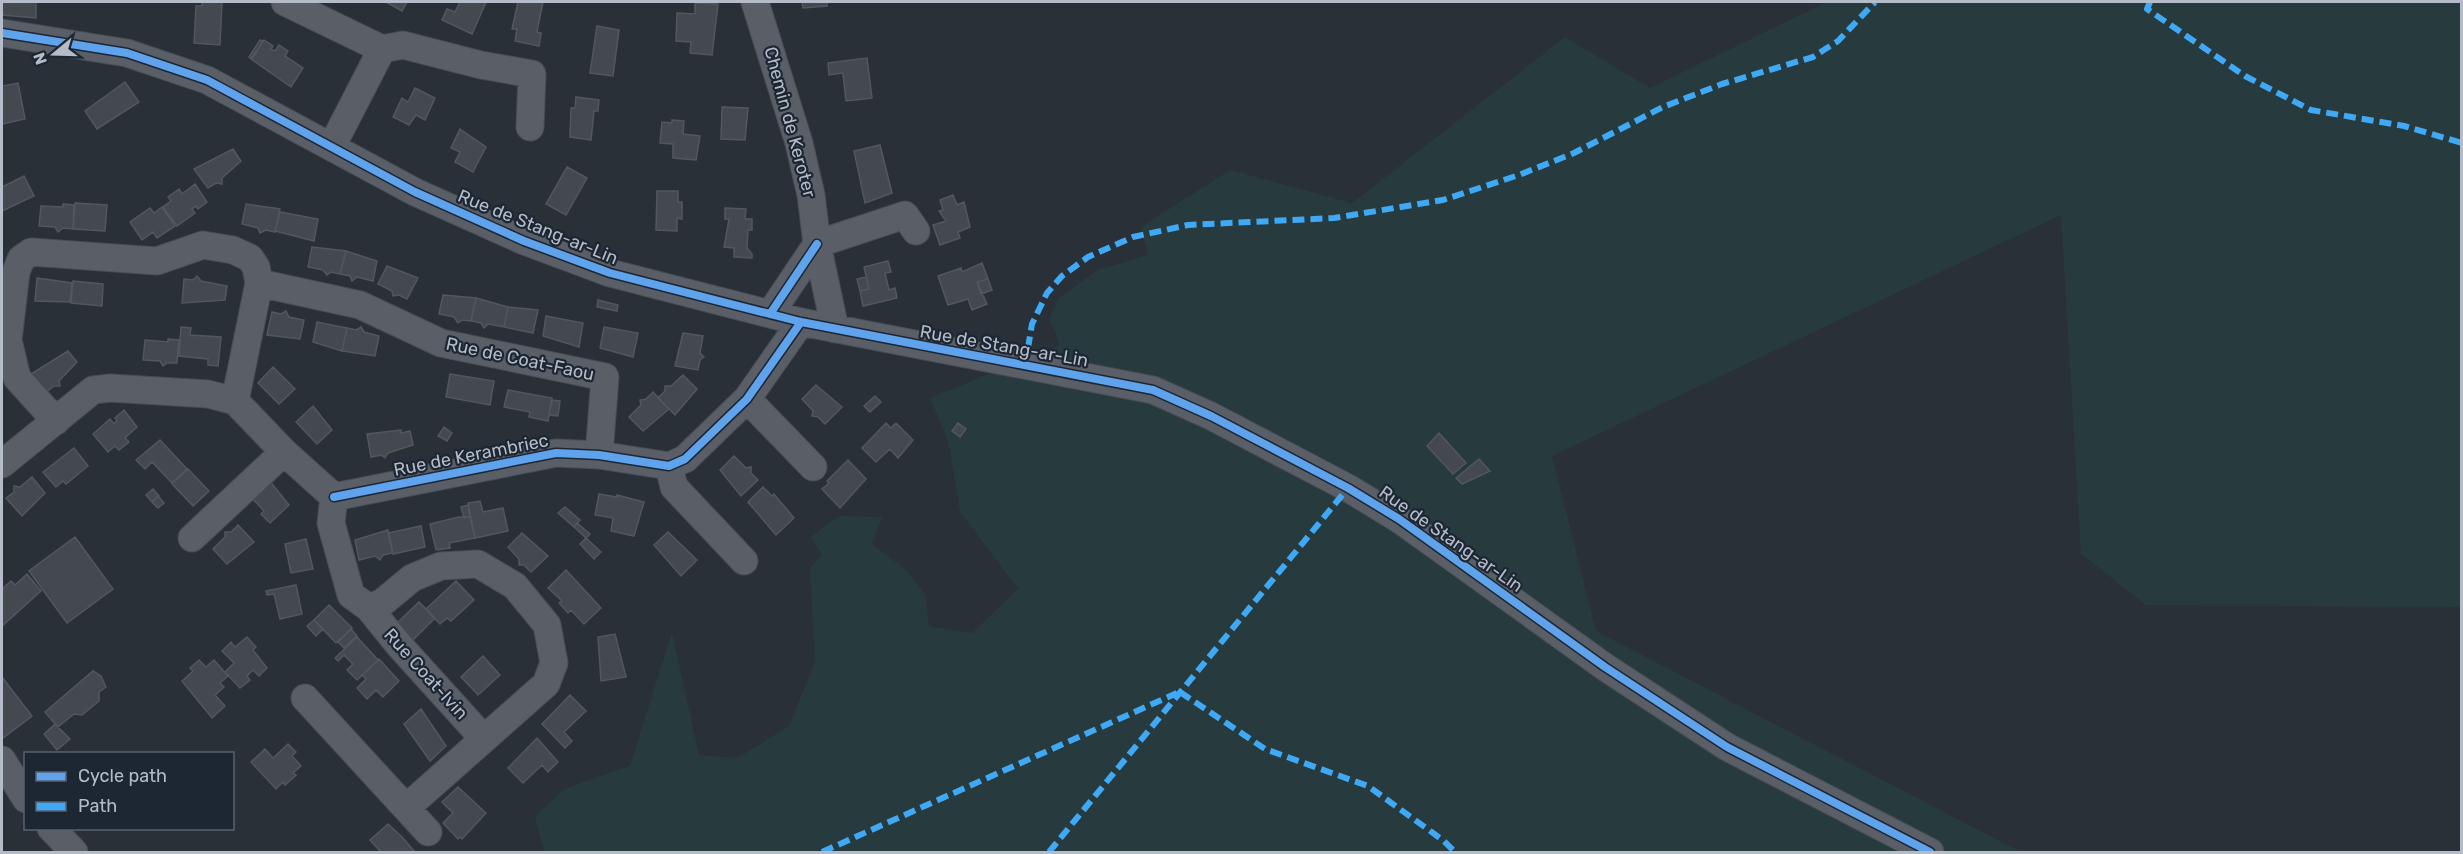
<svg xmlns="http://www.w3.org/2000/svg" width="2463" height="854" viewBox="0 0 2463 854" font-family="Rubik,sans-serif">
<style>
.green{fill:#273a3e}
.building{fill:#444950;stroke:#52575f;stroke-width:1.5}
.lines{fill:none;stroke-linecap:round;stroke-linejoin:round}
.minor-casing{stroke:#484c53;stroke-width:29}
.minor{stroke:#5a5e66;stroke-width:27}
.quiet{stroke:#3fa9f5;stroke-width:6;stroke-dasharray:12 6;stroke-linecap:butt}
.cycleway-casing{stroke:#1d2633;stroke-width:11}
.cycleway{stroke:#60a3ed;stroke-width:8}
.labels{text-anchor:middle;stroke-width:4.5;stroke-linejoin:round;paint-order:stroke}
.street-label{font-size:18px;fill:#b4bcc9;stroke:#1d2633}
</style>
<rect width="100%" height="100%" fill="#2a3038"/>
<path class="green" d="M1827 2H2461V607L2146 605 2081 554 2061 215 1552 456 1596 631 2021 852H544L535 817 564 789 630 766 672 632 699 755 737 758 789 726 815 662 810 568 822 555 811 537 839 516 882 517 872 544 905 569 925 594 929 626 972 633 1018 589 960 512 948 441 930 398 1060 345 1049 318 1059 298 1098 270 1148 255 1141 227 1230 170 1352 203 1565 37 1650 88Z"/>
<path class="building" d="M2 2H36V18L2 15Z
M202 2H222L220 45 194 43 196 6H202Z
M386 2H407L402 11Z
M460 2H486L472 34 442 20 447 9 455 12Z
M518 2H543L537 32 541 33 539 46 515 41 517 29H512Z
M802 2H827V6L803 8Z
M695 3 718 4 712 55 690 53 691 42 676 41 677 13 695 14Z
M597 26 619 30 613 76 590 73Z
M260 40 263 41 252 59 249 57Z
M264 40 273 46 271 49 275 51 279 45 288 51 285 56 303 68 291 87 251 59Z
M867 58 872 98 846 101 843 73 829 75 828 63Z
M125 82 139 102 97 129 85 111Z
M18 83 25 119 2 124V86Z
M415 88 435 98 425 120 416 115 409 125 393 117 402 98 408 102Z
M576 97 599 100 598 111H594L591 140 570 137 571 108H575Z
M722 107 748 108 745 140 721 139Z
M672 120 684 121 683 134 700 136 696 160 673 158V144L660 143 662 122 672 123Z
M460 129 486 147 473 172 455 162 460 152 451 148Z
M880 145 892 193 865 203 854 151Z
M233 149 241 161 222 178V184L216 183 208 188 194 169Z
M567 167 587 178 566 215 546 204Z
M24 176 34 196 2 211V187Z
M195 184 207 202 198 209 196 206 192 209 195 213 177 226 163 207 171 201 168 197 179 189 182 194Z
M657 191H678V202H682V219L677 218V231L656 230Z
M953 195 957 205 964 202 970 227 958 232 960 238 940 245 933 225 946 221 939 211 943 210 940 200Z
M75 203 107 205 105 231 73 229Z
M63 204 74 205 73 229 63 228 58 232 55 227 39 226 41 206 63 207Z
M246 204 280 209 275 232 266 230 260 233 258 228 242 224Z
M162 207 175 226 157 238 153 232 142 240 130 222 150 208 154 213Z
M725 208 746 209 745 219H752V230H748L747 248 752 254V258L734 257V248L724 247 729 219H725Z
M280 212 318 219 314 241 275 231Z
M312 247 346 251 340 274 331 272 327 275 323 270 308 267Z
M346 251 377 261 373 281 357 277 352 281 350 276 340 274Z
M888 261 891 272 885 273 889 290 895 288 897 298 863 306 860 291 869 289 864 267Z
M982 263 988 279 977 282 987 304 972 310 968 299 948 305 938 276 961 268 962 272Z
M387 266 418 278 407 299 399 295 393 296 392 291 378 284Z
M197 276 201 281 227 286 225 300 182 303 184 279 193 280Z
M866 277 869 289 860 291 857 279Z
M37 278 72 283 70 302 35 301Z
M988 279 992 290 981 294 977 282Z
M73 281 103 284 102 306 71 303Z
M443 295 476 298 471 321 462 320 458 323 454 317 439 314Z
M476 298 508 307 504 327 488 324 484 328 481 323 471 321Z
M598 300 618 305 617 311 597 307Z
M508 307 538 310 533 333 504 327Z
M286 311 289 317 304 320 300 339 267 335 272 312 281 314Z
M546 316 583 323 579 347 543 336Z
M317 322 347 328 342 351 313 342Z
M181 327 191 328 190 335 221 337 218 366 208 365V359L179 356Z
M361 327 364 332 379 336 375 356 342 351 347 328 356 330Z
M604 327 638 333 633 357 600 348Z
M683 333 703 336 700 353 704 357 700 360 698 370 675 366Z
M168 339 179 340 177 363H167L163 366 160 361 143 360 145 340 168 342Z
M68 351 77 362 59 381 60 386H54L46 392 31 374Z
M273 367 295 389 279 404 258 383Z
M450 374 494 381 490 405 446 397Z
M683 375 697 389 675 415 658 398 665 391V386H671Z
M816 385 842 407 825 424 818 417 812 416 813 411 802 399Z
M508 390 552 398 548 421 529 417 530 412 504 407Z
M653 392 669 409 643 431 629 417 641 405 640 400 646 399Z
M875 396 881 402 870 412 864 406Z
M552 400 560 401 558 416 549 415Z
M313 406 332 430 317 444 296 422Z
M124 410 137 427 125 438 129 442 119 450 115 446 108 452 93 434 110 419 114 424 117 420 115 418Z
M886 423 891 428 896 423 913 440 898 458 890 449 876 462 862 448Z
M958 423 966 429 960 437 952 431Z
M444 427 452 433 447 441 438 436Z
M401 430V433L410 431 413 445 388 453 385 458 381 455 371 457 367 434Z
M1439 433 1466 463 1453 474 1427 446Z
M160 440 187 469 172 483 152 462 145 469 136 460Z
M74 448 88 466 66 484 63 481 56 487 43 472Z
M734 456 746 468 751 467V473L758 480 741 496 720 470Z
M1479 459 1490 471 1462 484 1456 478Z
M848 460 866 479 840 508 822 489 829 483 827 481Z
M188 469 209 491 193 506 172 484Z
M32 477 45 493 22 516 6 498 14 492V486L20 487Z
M269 480 289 505 270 523 261 514 264 511 251 497Z
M763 487 772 496 774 494 794 518 776 535 748 502Z
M153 489 159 496 152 502 146 495Z
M599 494 617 497V495L644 502 634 536 611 531 613 518 595 515Z
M158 496 164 503 158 508 152 502Z
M480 501 483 512 503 508 508 531 475 538 468 503Z
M468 505 470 517 464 518 461 507Z
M565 507 580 520 574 527 558 513Z
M459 517H470L475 538 449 543 450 548 436 550 430 524Z
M577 523 590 534 586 538 574 527Z
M238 525 254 542 227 564 213 549 225 537V532H231Z
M421 526 425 547 393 554 388 533Z
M388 530 393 553 383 555 380 560 375 556 359 560 355 540Z
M668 532 697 560 681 576 654 545Z
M522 533 548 556 531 572 524 565H519V559L508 547Z
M75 537 113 589 67 623 29 571Z
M586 538 601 552 594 559 580 544Z
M306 539 313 569 291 573 285 544Z
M566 570 601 608 584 624 571 610 568 613 559 603 562 601 548 588Z
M27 574 41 591 2 626V589L11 581 15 585Z
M456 581 474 600 451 621 447 618 440 624 426 609Z
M296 585 302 614 280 619 274 594 267 595 266 591Z
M419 602 435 618 413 640 397 623Z
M329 605 352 628 336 643 314 620Z
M314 620 323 629 316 636 307 626Z
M351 629 357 636 344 648 338 642Z
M615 634 626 677 601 681 598 637Z
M247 637 256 647 253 650 267 668 259 676 253 670 247 676 250 680 240 688 225 672 234 663 222 651 231 642 235 647Z
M357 637 378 660 357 680 347 670 353 664 344 655 338 661 335 658Z
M483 656 500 675 478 695 461 677Z
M379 659 399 681 383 697 376 690 367 699 357 688 366 679 362 675Z
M199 660 206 667 214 660 228 676 220 683 224 687 215 695 225 706 212 718 182 681 193 671 190 668Z
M93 671 101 676 106 687 99 692V701L82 715 74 714 58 727 45 712Z
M2 677 32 716 3 738 2 737Z
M570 695 586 711 564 732 572 741 565 748 542 724Z
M421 709 446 746 430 761 404 724Z
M55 724 70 739 57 750 44 734Z
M537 738 558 762 548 772 542 765 523 783 508 768Z
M288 744 296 752 292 756 301 766 293 773 296 775 285 785 283 782 276 789 251 762 265 749 273 758Z
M458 787 486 813 462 839 460 837 458 839 443 823 453 813 442 802Z
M388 824 402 837 415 852H381L370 840Z"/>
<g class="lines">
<defs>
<path id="minor" d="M285 2 382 49 403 45 481 65 532 74 530 127
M755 2 799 143 811 195 817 244 835 329
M2 33 127 53 207 80 415 192 524 241 610 273 801 322 1153 390 1211 416 1348 488 1399 519 1605 667 1727 747 1930 852
M332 146 382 49
M817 244 905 215 916 231
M259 283 360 305 441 343 605 377 599 455
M770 314 817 244
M747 399 813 467
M56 421 17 378 8 340 16 272 21 259 31 252 157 261 203 245 233 250 250 258 256 267 259 283 235 401
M2 464 93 390 110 388 208 394 235 401 284 452 334 497
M669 466 674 487 744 561
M334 497 556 453 599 455 669 466 685 459 747 399 801 322
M334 497 331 523 351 595 369 608 398 644 484 739
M192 538 284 452
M369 608 383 602 412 578 441 566 478 564 515 586 547 625 554 663 546 684 406 808 428 832
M305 698 406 808
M2 760 26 799
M51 828 74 852"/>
</defs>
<use href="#minor" class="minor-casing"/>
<use href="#minor" class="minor"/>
<path class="quiet" d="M2150 2 2147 9 2245 76 2311 110 2404 126 2462 143
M1025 366 1032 324 1047 293 1062 276 1088 257 1133 237 1188 225 1334 218 1443 200 1519 175 1574 153 1663 107 1722 84 1813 57 1838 41 1875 2
M1180 692 1265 749 1368 786 1444 841 1455 852
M822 852 1177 693
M1049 852 1348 488"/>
<defs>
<path id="cycleway" d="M2 33 127 53 207 80 415 192 524 241 610 273 801 322 1153 390 1211 416 1348 488 1399 519 1605 667 1727 747 1930 852
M770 314 817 244
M334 497 556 453 599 455 669 466 685 459 747 399 801 322"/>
</defs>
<use href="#cycleway" class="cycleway-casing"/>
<use href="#cycleway" class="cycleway"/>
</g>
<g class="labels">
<g class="street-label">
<text transform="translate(790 122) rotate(75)" y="6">Chemin de Keroter</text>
<text transform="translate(538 227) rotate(22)" y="6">Rue de Stang-ar-Lin</text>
<text transform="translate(1004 346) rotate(10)" y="6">Rue de Stang-ar-Lin</text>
<text transform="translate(520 359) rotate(12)" y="6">Rue de Coat-Faou</text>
<text transform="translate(471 455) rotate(-11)" y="6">Rue de Kerambriec</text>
<text transform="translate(1451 539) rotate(35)" y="6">Rue de Stang-ar-Lin</text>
<text transform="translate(426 674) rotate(48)" y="6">Rue Coat-Ivin</text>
</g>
</g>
<rect width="2463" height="854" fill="none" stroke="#b4bcc9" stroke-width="6"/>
<rect x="24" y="752" width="210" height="78" fill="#1d2633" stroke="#59626f" stroke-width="1.5"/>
<rect x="36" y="772" width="30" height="9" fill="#60a3ed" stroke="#59626f" stroke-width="1.5"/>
<text x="78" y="782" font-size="18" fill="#b4bcc9">Cycle path</text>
<rect x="36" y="802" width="30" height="9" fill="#3fa9f5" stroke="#59626f" stroke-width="1.5"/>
<text x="78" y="812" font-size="18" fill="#b4bcc9">Path</text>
<g transform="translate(54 54) rotate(251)" stroke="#1d2633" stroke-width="4.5" paint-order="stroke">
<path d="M0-4.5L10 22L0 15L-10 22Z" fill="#b4bcc9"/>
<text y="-9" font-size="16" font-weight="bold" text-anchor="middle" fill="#b4bcc9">N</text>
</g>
</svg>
